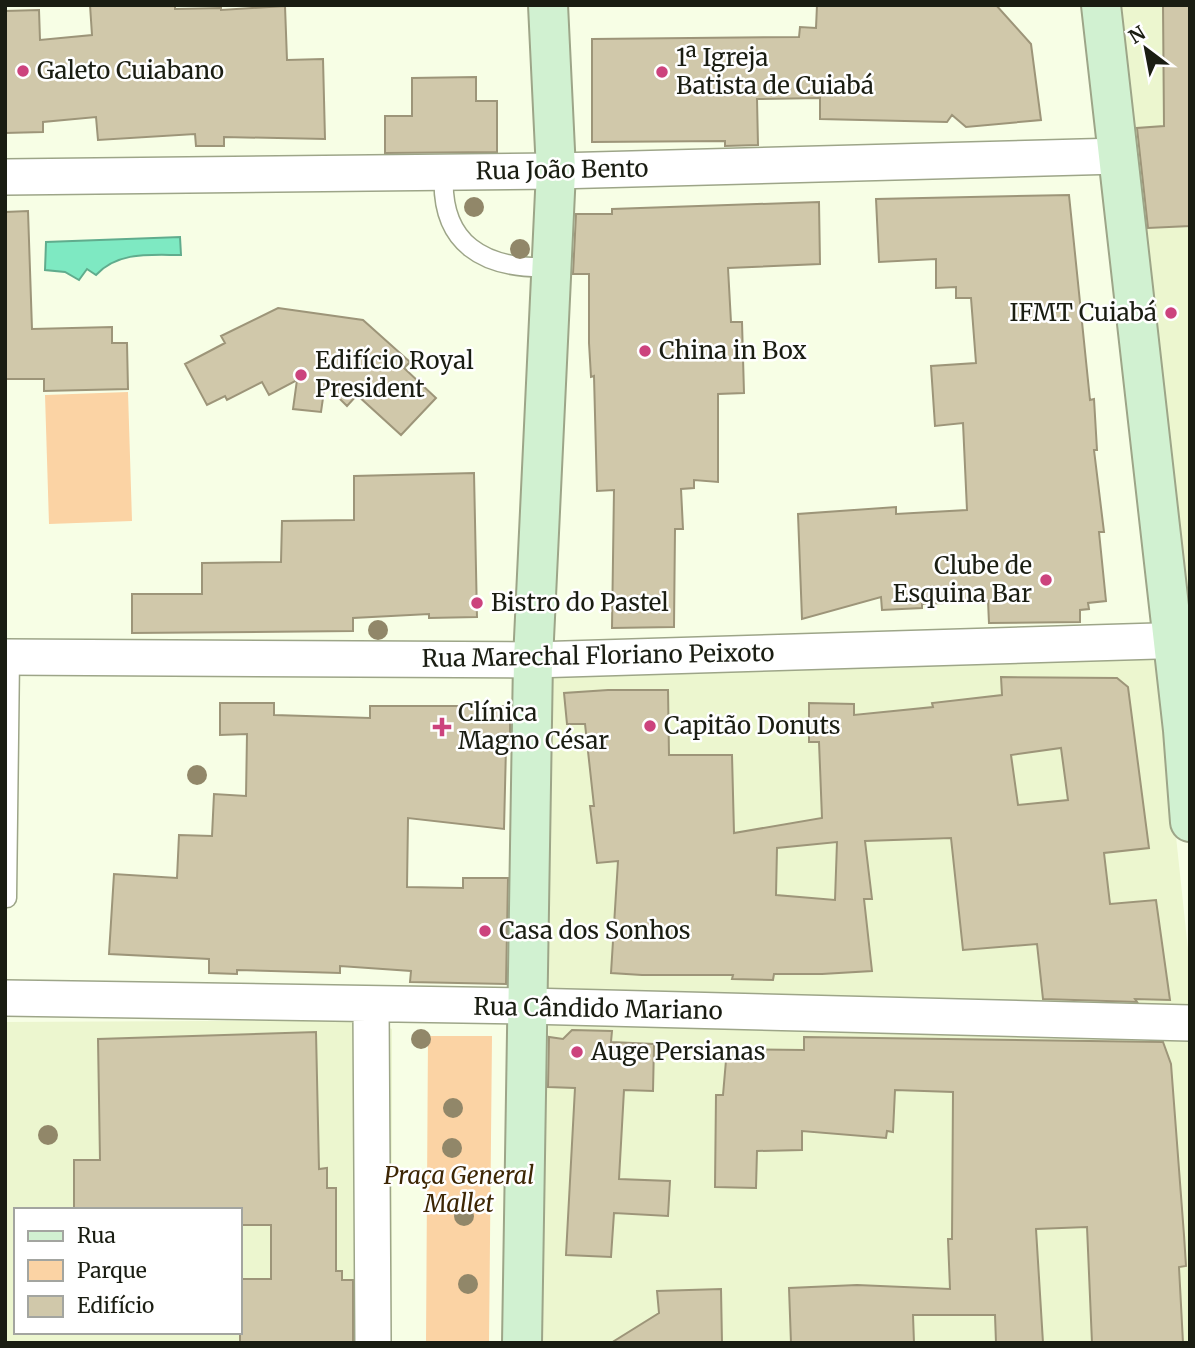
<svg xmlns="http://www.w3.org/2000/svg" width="1195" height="1348" viewBox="0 0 1195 1348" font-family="Merriweather,serif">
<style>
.built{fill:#ecf6cf;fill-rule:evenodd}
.green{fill:#fbd3a4}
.water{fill:#7ee9c2;stroke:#60ac8d;stroke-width:2}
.building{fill:#d0c8aa;stroke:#9d9579;stroke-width:2;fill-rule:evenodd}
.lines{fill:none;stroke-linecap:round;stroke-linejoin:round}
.service-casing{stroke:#9da588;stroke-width:21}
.minor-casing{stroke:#9da588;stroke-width:38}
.secondary-casing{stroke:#9da588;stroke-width:42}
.service{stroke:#fff;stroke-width:18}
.minor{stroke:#fff;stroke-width:35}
.secondary{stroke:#d1f1d1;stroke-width:38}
.tree{fill:#918769}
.poi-dot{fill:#cc437d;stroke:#fff;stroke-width:2.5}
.labels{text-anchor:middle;stroke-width:5;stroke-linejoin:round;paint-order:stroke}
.poi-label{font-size:24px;fill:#1a1d12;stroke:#fff;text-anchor:start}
.street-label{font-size:24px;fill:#1a1d12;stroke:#fff}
.park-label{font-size:24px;font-style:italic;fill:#3d2604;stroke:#fff}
</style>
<rect width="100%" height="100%" fill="#f7fee5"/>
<path class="built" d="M1119 5H1190V624Z
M1157 658 1190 968V1015L545 997 549 672Z
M549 1019 1190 1035V1343H539Z
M371 1020 392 1029V1343H5V1022ZM16 1210H240V1332H16Z"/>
<path class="green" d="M128 392 132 521 49 524 45 395Z
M428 1036H492L489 1343H426Z"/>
<path class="water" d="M180 237 181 255C151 255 118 251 96 275L87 269 79 280 65 272 45 270 46 242Z"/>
<path class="building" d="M90 5H175V9L221 8V10L285 6 287 60 323 59 325 139 224 137V146H196L195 134 98 140 96 117 43 122V132L5 133V11L39 10 40 40 92 35Z
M817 5H996L1031 44 1041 120 966 127 952 115 947 122 820 119V98L757 99 758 145 725 146V141L592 142V39L799 37 800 27 816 28Z
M1163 5H1190V226L1148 228 1137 128 1164 126Z
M476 77V101H497V152L385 153V116H412V78Z
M1069 195 1090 400 1094 399 1097 450H1094L1104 532H1099L1106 601 1088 603 1089 609 1080 610V622L989 623 988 601 922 604V608L882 610 881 597 802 619 798 514 896 507V514L967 510 963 423 935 426 931 366 976 363 971 298H956V287L936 288V259L879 262 876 199Z
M819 202 820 264 728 268 731 322H742L744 393 718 394V482L694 480V488L681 489 683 529H675L674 627 612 628 614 490 597 491 594 376 591 377 589 343V274H573L576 214H612V209Z
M28 211 32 329 112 327V343H127L128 389 44 391V379H5V212Z
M278 308 363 320 410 362 404 368 436 398 401 435 357 395 347 406 325 384 321 412 293 409 297 380 269 395 262 382 227 400 225 396 207 405 185 364 225 343 221 336Z
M474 473 477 617 429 618V614L353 618V631L132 633V594H202V563L281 562 282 521 354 520V476Z
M1001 677 1117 678 1128 687 1149 848 1104 853 1110 904 1156 900 1170 1000 1135 999 1137 1002 1043 999 1037 944 963 950 951 838 865 841 872 899H864L872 971 822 974H774L773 980 732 979 733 975H642L611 973 618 861 597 863 590 806H594L585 724H567L564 693 608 690H668L669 755H732L734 833 822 818 819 742H809V703L854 704V715L933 707 932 703 1002 695ZM1061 748 1068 800 1018 805 1011 755ZM837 842 835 900 776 895 777 848Z
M220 703H274V715L370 718V706H510V747H506L504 829 408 818 407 887 463 888V878H508L506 984 410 982 411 971 340 966V973L237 970V974L209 973V959L109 954 114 874 177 878 179 835 212 836 214 794 246 796 247 734 220 735Z
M572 1030 612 1031 611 1042 654 1044 653 1091 624 1090 619 1179 670 1181 668 1216 614 1213 611 1257 566 1255 575 1088 548 1087 549 1037 563 1039Z
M316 1032 319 1169 327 1168V1188H336V1271H342V1280H353V1343H240V1279H271V1225H240V1210H74V1160H100L98 1039Z
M804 1037 1163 1042 1171 1064 1184 1235 1186 1266 1179 1267 1183 1343H1092L1087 1227 1036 1229 1043 1343H996L995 1315H913L914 1343H791L789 1288 857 1285 950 1289 948 1239H952L953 1092 895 1090 893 1132 887 1131 886 1138 802 1131V1150L757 1151 756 1188 715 1187 716 1095H723L727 1049 804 1050Z
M721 1289 722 1343H611L659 1313 657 1291Z"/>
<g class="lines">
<defs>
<path id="service" d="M444 172C439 244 484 270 551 267
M7 898 10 657"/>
<path id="minor" d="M5 177 556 171 1119 156
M5 657 533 660 1190 640
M5 998 527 1006 1190 1023
M371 1005 373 1343"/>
<path id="secondary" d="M1101 5 1183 730 1190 822
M522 1343 533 660 556 171 548 5"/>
</defs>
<use href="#service" class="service-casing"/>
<use href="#minor" class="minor-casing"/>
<use href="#secondary" class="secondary-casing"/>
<use href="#service" class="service"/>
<use href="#minor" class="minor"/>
<use href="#secondary" class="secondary"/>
</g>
<g class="tree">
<circle cx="474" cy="207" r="10"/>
<circle cx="520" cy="249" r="10"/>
<circle cx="378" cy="630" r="10"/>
<circle cx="197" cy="775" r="10"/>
<circle cx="421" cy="1039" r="10"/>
<circle cx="453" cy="1108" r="10"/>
<circle cx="48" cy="1135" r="10"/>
<circle cx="452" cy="1148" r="10"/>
<circle cx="464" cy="1216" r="10"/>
<circle cx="468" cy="1284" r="10"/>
</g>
<g class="poi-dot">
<circle cx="23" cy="71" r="7"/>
<circle cx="662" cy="72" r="7"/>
<circle cx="1171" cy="313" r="7"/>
<circle cx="645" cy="351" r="7"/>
<circle cx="301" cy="375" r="7"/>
<circle cx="1046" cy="580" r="7"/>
<circle cx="477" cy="603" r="7"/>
<circle cx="650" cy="726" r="7"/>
<path d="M438.5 716.5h7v7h7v7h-7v7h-7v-7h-7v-7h7z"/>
<circle cx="485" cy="931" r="7"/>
<circle cx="577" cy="1052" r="7"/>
</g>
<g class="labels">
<g class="poi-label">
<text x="676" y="66">1ª Igreja<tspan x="676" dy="28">Batista de Cuiabá</tspan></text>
<text x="37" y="79">Galeto Cuiabano</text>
<text x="1157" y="321" text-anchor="end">IFMT Cuiabá</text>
<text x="659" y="359">China in Box</text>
<text x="315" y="369">Edifício Royal<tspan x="315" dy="28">President</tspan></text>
<text x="1032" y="574" text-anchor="end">Clube de<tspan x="1032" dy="28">Esquina Bar</tspan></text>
<text x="491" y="611">Bistro do Pastel</text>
<text x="458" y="721">Clínica<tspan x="458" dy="28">Magno César</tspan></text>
<text x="664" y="734">Capitão Donuts</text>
<text x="499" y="939">Casa dos Sonhos</text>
<text x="591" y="1060">Auge Persianas</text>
</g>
<g class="street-label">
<text transform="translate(562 170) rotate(-1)" y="8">Rua João Bento</text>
<text transform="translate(598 656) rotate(-1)" y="8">Rua Marechal Floriano Peixoto</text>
<text transform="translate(598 1009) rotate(1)" y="8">Rua Cândido Mariano</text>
</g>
<g class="park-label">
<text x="459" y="1184">Praça General<tspan x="459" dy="28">Mallet</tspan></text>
</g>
</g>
<rect width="1195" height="1348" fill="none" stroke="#1a1d12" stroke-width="14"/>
<rect x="14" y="1208" width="228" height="126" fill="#ffffff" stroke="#a3a5a0" stroke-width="2"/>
<rect x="28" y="1231" width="35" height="10" fill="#d1f1d1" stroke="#a3a5a0" stroke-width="2"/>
<text x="77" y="1243" font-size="21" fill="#1a1d12">Rua</text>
<rect x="28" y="1260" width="35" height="21" fill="#fbd3a4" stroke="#a3a5a0" stroke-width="2"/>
<text x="77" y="1278" font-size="21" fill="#1a1d12">Parque</text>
<rect x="28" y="1296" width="35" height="21" fill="#d0c8aa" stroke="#a3a5a0" stroke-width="2"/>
<text x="77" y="1313" font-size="21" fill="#1a1d12">Edifício</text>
<g transform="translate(1146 49) rotate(328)" stroke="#ffffff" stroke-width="5" paint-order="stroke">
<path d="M0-5L12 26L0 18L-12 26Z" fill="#1a1d12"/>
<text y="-10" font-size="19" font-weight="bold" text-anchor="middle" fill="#1a1d12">N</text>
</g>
</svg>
